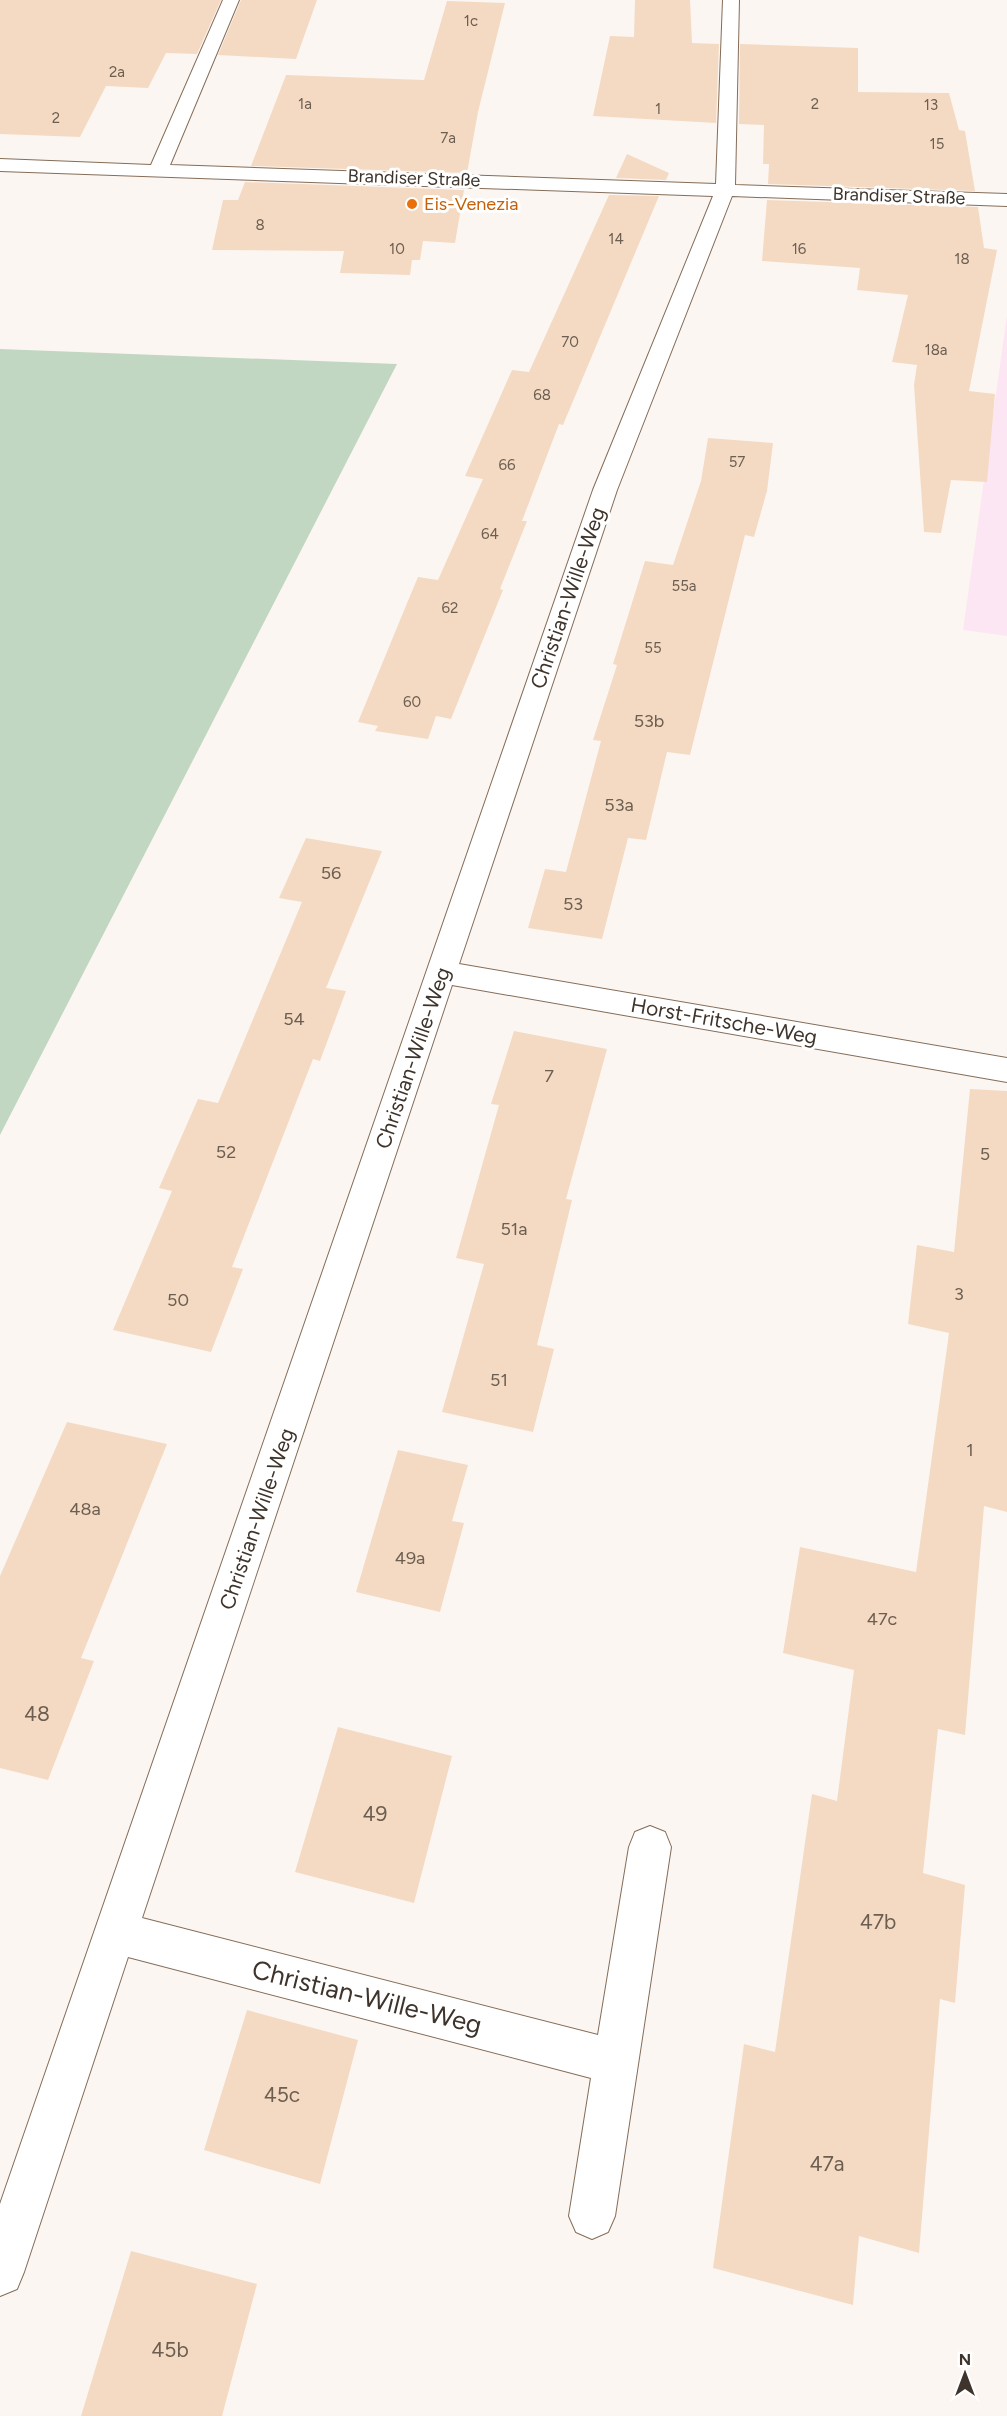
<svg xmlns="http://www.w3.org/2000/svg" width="1007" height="2416" font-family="Figtree,sans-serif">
<rect width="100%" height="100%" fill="#fcf6f2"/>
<path fill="#fde6f3" d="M 1007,315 L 1007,636 L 963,630 Z"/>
<path fill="#c2d7c2" d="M 0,349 L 397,364 L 0,1135 Z"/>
<path fill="#f4dac3" d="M 0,0 L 221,0 L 197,54 L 166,53 L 148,88 L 106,86 L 80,137 L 0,134 Z
M 241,0 L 317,0 L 296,59 L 218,55 Z
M 635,0 L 690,0 L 692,43 L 719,44 L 716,123 L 593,116 L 610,36 L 634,37 Z
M 447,1 L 505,3 L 478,112 L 467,173 L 251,166 L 286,75 L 424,80 Z
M 740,44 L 858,48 L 858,92 L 949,93 L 959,130 L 965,131 L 975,191 L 768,184 L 769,164 L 763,164 L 764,125 L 739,124 Z
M 627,154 L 669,173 L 666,180 L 616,178 Z
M 245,182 L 464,190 L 455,243 L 423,241 L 420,260 L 412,260 L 410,275 L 340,273 L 344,251 L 212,250 L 223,200 L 238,200 Z
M 609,195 L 659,196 L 563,425 L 559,424 L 522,521 L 527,521 L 500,589 L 503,590 L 451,719 L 436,716 L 428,739 L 375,731 L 378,726 L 358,722 L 410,596 L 418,577 L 438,580 L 483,479 L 465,476 L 512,370 L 529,372 Z
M 767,200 L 978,207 L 984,248 L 997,250 L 969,391 L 995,394 L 987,482 L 951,480 L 941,533 L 924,532 L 914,385 L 917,365 L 892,362 L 908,295 L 857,290 L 860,268 L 762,261 Z
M 708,438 L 773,443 L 767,491 L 754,537 L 745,535 L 690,755 L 667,752 L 646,840 L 628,838 L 602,939 L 528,928 L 545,869 L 566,872 L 601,741 L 593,740 L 617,665 L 613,664 L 645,561 L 673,565 L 701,481 Z
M 306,838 L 382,851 L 326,988 L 346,991 L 320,1061 L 313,1059 L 232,1267 L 243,1269 L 211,1352 L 113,1330 L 172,1191 L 159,1188 L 198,1099 L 218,1103 L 302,902 L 279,898 Z
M 514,1031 L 607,1049 L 566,1199 L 572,1200 L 537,1345 L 554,1349 L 533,1432 L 442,1412 L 484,1264 L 456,1258 L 499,1105 L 491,1104 Z
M 970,1089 L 1007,1091 L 1007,1512 L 984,1506 L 965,1735 L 938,1729 L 923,1873 L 965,1885 L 955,2003 L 940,1999 L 919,2253 L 859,2236 L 853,2305 L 713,2268 L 744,2044 L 775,2052 L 812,1794 L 837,1801 L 854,1670 L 783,1653 L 800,1547 L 916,1572 L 949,1333 L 908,1324 L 917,1245 L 954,1252 Z
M 67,1422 L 167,1444 L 81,1658 L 94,1661 L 48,1780 L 0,1768 L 0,1576 Z
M 398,1450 L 468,1465 L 452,1521 L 464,1523 L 440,1612 L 356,1592 Z
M 338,1727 L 452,1756 L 414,1903 L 295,1872 Z
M 247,2010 L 358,2040 L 320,2184 L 204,2150 Z
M 131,2251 L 257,2284 L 222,2416 L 81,2416 Z"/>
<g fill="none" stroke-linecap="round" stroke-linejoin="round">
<defs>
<path id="minor" d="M 223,0 L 239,0 L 170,165 L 716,184 L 723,0 L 739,0 L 735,185 L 1007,194 L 1007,206 L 732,196 L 617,490 L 459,964 L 1007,1058 L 1007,1082 L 452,985 L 142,1918 L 598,2035 L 629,1847 L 635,1832 L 650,1826 L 665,1832 L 671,1847 L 615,2216 L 608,2232 L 592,2239 L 576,2232 L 569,2216 L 591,2078 L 128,1957 L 24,2272 L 17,2289 L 0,2296 L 0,2204 L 593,490 L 713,196 L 0,171 L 0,159 L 151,165 Z"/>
</defs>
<use href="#minor" stroke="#846d59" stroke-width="2"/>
<use href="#minor" fill="#fff" fill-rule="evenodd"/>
</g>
<circle fill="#e8710a" stroke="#fff" stroke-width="2" cx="412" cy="204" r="6"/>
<g text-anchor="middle" stroke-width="6" stroke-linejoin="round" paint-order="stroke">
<g font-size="15" fill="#6c5e51">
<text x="471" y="26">1c</text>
<text x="117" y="77">2a</text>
<text x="305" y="109">1a</text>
<text x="815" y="109">2</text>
<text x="931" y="110">13</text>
<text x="658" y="114">1</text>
<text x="56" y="123">2</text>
<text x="448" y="143">7a</text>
<text x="937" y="149">15</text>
<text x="260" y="230">8</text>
<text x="616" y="244">14</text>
<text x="397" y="254">10</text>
<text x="799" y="254">16</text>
<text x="962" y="264">18</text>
<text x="570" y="347">70</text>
<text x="936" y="355">18a</text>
<text x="542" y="400">68</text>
<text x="737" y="467">57</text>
<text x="507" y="470">66</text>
<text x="490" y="539">64</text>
<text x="684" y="591">55a</text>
<text x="450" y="613">62</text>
<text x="653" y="653">55</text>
<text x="412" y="707">60</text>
</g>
<g font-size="18" fill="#3e342b" stroke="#fff">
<text transform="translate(414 178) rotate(2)" y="6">Brandiser Straße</text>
<text transform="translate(899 196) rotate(2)" y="6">Brandiser Straße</text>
</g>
<g font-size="18" fill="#c56008" stroke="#fff" text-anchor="start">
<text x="424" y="210">Eis-Venezia</text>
</g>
<g font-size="18" fill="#6c5e51">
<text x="649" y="727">53b</text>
<text x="619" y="811">53a</text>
<text x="331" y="879">56</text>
<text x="573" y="910">53</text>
<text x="294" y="1025">54</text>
<text x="549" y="1082">7</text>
<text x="226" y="1158">52</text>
<text x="985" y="1160">5</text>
<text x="514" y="1235">51a</text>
<text x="959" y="1300">3</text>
<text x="178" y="1306">50</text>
<text x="499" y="1386">51</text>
<text x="970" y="1456">1</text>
<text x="85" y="1515">48a</text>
<text x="410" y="1564">49a</text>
<text x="882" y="1625">47c</text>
</g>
<g font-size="21" fill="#3e342b" stroke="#fff">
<text transform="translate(568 598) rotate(-71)" y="7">Christian-Wille-Weg</text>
<text transform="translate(724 1021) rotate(10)" y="7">Horst-Fritsche-Weg</text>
<text transform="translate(413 1058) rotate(-71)" y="7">Christian-Wille-Weg</text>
<text transform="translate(257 1519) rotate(-71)" y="7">Christian-Wille-Weg</text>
</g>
<g font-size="21" fill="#6c5e51">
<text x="37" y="1721">48</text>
<text x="375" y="1821">49</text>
<text x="878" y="1929">47b</text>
<text x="282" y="2102">45c</text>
<text x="827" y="2171">47a</text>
<text x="170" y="2357">45b</text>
</g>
<g font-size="26" fill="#3e342b" stroke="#fff">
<text transform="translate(367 1997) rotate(14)" y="9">Christian-Wille-Weg</text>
</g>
</g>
<g transform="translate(965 2374)" stroke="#ffffff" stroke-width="4.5" paint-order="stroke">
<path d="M0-4.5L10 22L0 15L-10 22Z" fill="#3e342b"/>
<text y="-9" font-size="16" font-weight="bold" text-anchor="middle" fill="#3e342b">N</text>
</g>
</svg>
